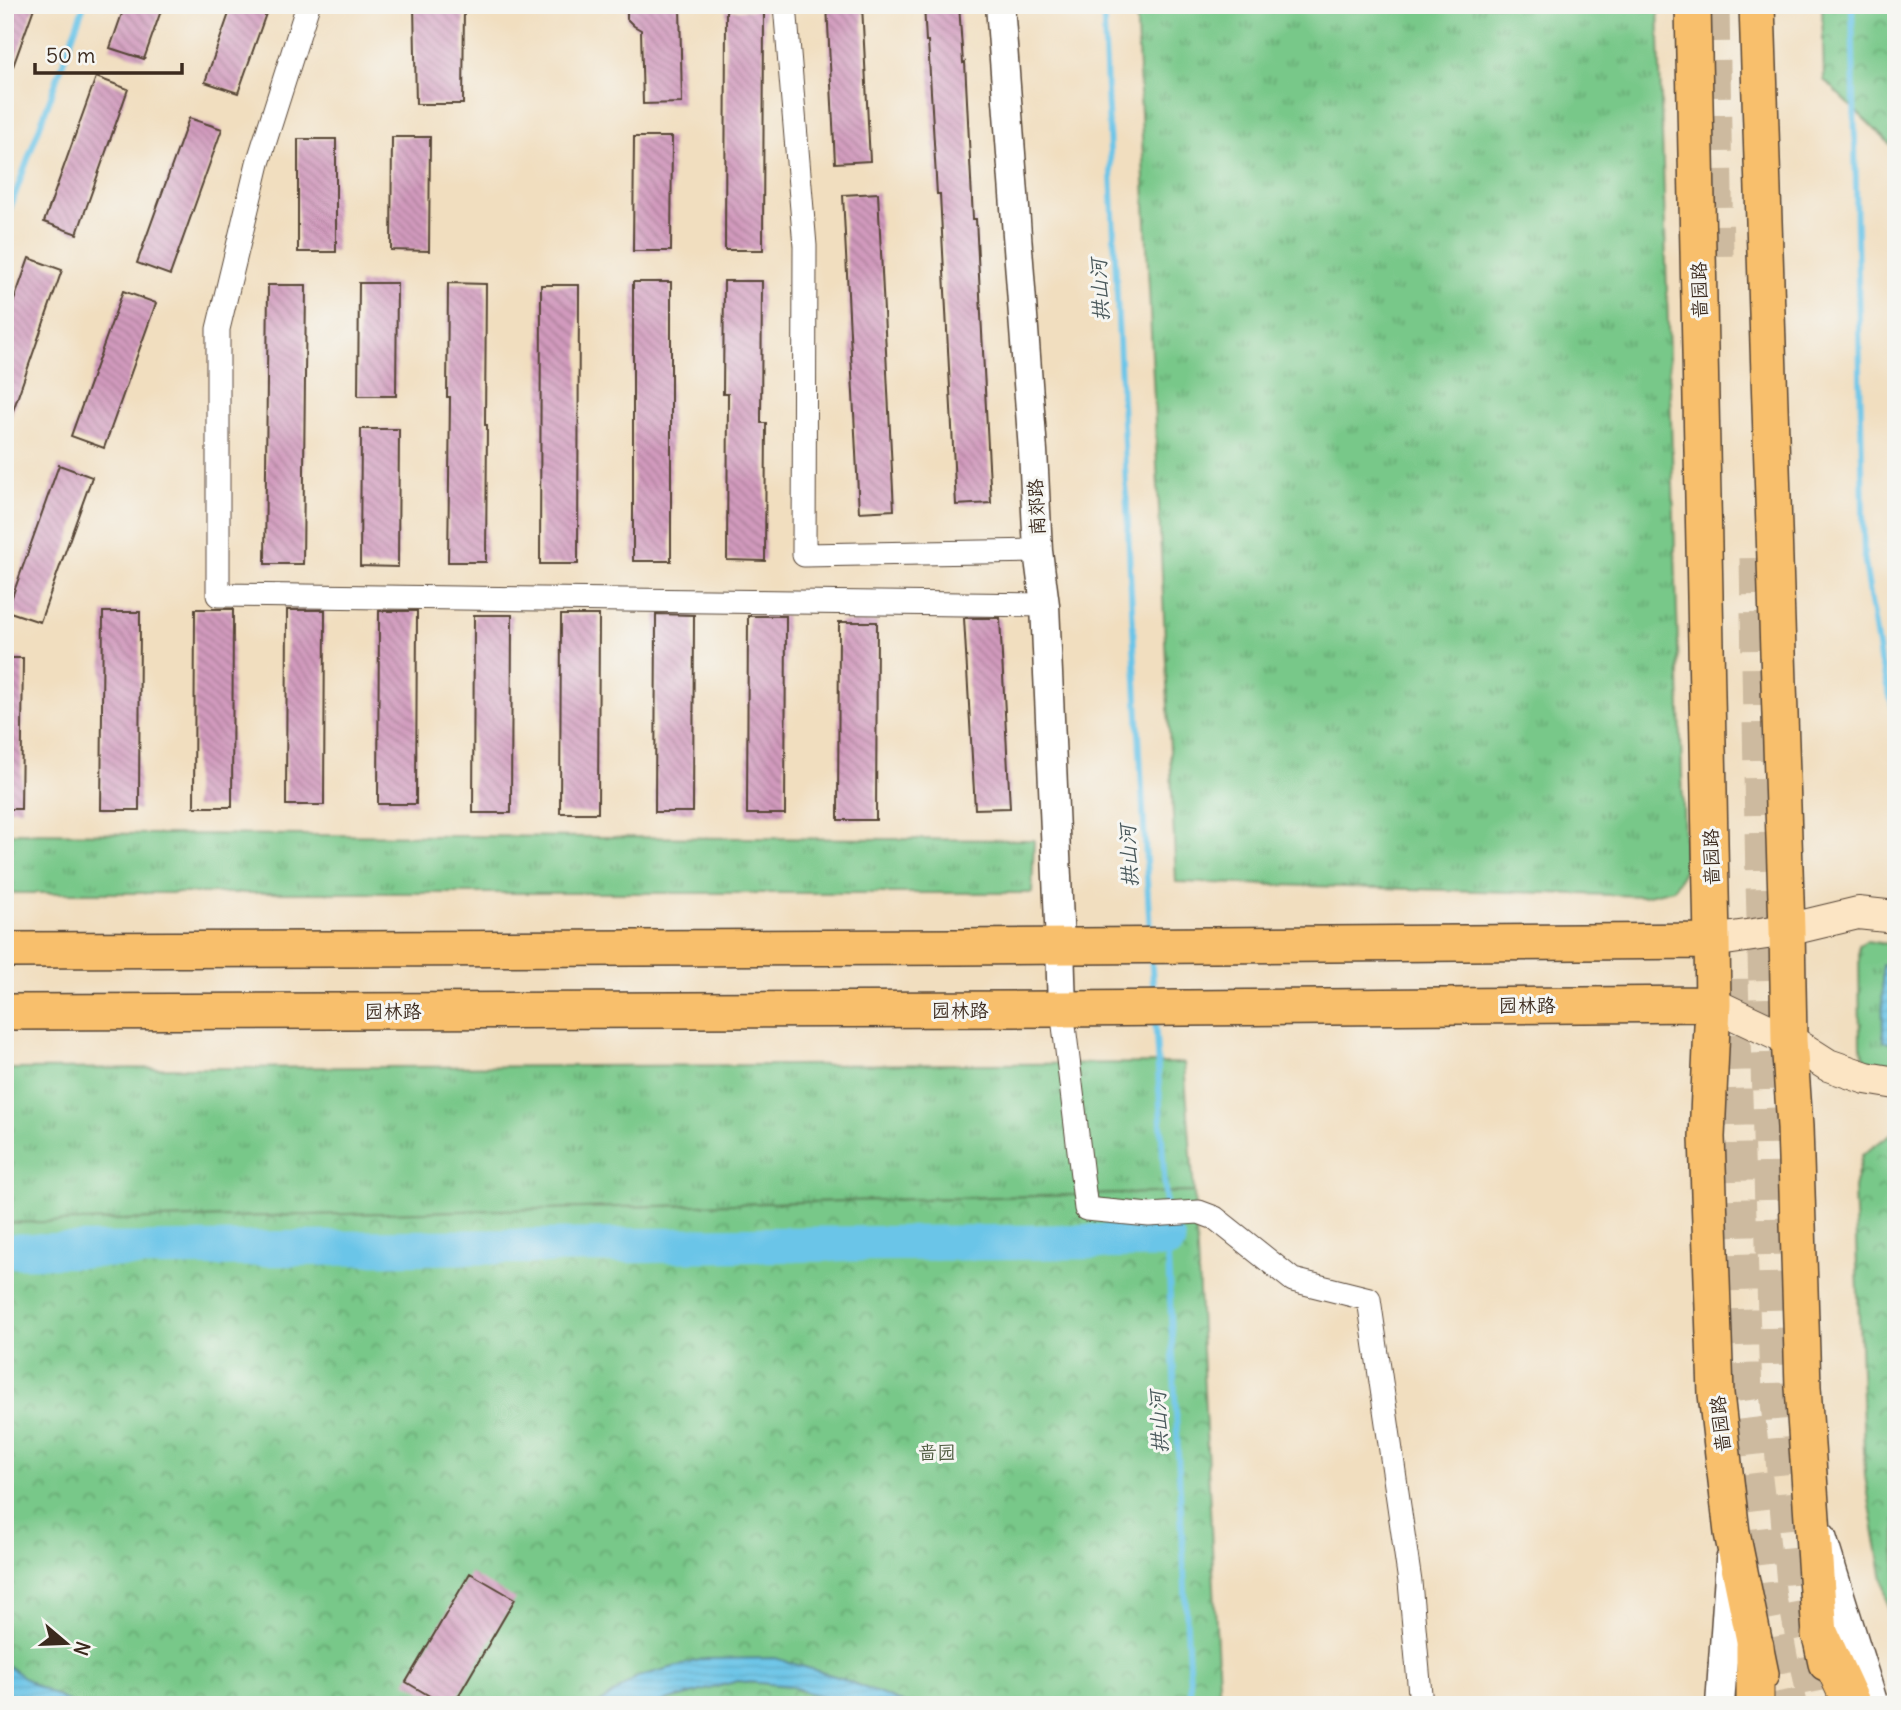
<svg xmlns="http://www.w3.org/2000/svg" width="1901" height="1710" font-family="Delius,'LXGW WenKai TC',sans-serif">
<defs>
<pattern id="grass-tufts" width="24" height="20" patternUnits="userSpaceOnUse" patternTransform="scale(1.75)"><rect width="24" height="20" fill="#78c889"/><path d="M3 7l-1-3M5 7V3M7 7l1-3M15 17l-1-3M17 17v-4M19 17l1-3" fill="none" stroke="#64a36f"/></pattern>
<pattern id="park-crowns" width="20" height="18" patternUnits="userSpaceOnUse" patternTransform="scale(1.75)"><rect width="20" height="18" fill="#78c889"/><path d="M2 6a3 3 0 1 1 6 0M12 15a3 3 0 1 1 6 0" fill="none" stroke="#64a36f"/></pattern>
<pattern id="water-rules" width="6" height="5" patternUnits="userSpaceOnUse" patternTransform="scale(1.75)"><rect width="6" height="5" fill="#6ac5e8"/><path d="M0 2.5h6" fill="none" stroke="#5da9c7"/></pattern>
<pattern id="building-back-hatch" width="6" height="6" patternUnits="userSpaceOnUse" patternTransform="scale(1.75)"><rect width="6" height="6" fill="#d19abd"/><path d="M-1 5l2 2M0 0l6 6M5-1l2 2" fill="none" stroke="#ab7e99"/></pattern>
</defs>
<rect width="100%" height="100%" fill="#f6f6f2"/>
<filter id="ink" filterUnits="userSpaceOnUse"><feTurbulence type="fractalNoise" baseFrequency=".0143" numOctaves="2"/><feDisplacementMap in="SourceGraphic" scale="14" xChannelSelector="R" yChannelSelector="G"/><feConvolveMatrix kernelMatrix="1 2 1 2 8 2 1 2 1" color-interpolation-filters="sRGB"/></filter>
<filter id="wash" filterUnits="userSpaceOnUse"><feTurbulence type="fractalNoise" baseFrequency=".00686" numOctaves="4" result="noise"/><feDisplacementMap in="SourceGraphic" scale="28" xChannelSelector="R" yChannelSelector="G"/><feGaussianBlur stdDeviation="1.57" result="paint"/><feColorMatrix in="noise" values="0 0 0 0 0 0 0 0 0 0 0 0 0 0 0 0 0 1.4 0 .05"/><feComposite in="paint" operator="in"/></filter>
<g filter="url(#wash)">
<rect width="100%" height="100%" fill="#f1debf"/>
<path fill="url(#grass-tufts)" stroke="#5a7954" stroke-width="2" d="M 1136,5 L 1658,5 L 1685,869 L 1674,889 L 1644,896 L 1176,882 Z
M 5,833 L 1034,840 L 1032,893 L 5,893 Z
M 1866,941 L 1896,945 L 1896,1068 C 1875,1065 1867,1068 1860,1046 L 1859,945 Z
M 1184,1063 L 1194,1192 L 5,1223 L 5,1069 Z"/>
<path fill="url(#park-crowns)" stroke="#5a7954" stroke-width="2" d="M 1822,5 L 1896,5 L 1896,150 L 1824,80 Z
M 1892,1133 L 1896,1134 L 1896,1654 L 1865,1476 L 1854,1188 L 1862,1155 Z
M 1194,1192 L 1220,1705 L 5,1705 L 5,1223 Z"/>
<path fill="url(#water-rules)" stroke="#527883" stroke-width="2" d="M 1882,965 L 1896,966 L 1896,1043 L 1883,1041 Z
M 775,1658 L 838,1677 L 908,1705 L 845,1705 L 789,1686 L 738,1681 L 662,1702 L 658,1705 L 597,1705 L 637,1677 L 703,1659 Z
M 5,1664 L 35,1685 L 75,1705 L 5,1705 Z"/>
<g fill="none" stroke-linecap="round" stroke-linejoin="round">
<path stroke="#6ac5e8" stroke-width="6" d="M 1103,5 L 1131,591 L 1150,933
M 1852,5 L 1864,556 L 1880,660 L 1896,718
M 5,222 L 84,5
M 1151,954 L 1154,996
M 1155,1017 L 1166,1209
M 1166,1220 L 1191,1705"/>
<path stroke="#6ac5e8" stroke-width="35" d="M 5,1251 L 1168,1241"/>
</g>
<g id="blocks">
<path fill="url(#building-back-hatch)" d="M 5,5 L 35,5 L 7,83 L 5,82 Z
M 125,5 L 163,5 L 144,59 L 110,48 Z
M 232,5 L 269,5 L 238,93 L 205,82 Z
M 414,5 L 464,5 L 463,104 L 416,104 Z
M 627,5 L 680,5 L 682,103 L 643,104 L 641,30 L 634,26 L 627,19 Z
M 827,5 L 862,5 L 870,161 L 835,163 Z
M 924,5 L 959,5 L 963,63 L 965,62 L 973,219 L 976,219 L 991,503 L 956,505 L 940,194 L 937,194 L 928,41 L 926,41 Z
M 726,10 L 764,10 L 763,250 L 725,250 Z
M 96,77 L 128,89 L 77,234 L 44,222 Z
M 189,118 L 222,129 L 170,275 L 137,263 Z
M 392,137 L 430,137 L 429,251 L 391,250 Z
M 634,137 L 672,137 L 671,251 L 633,251 Z
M 298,139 L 336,139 L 336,252 L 298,252 Z
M 878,193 L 894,510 L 859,512 L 843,195 Z
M 29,258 L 62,270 L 8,425 L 5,424 L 5,326 Z
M 724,281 L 762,281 L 761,423 L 766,423 L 765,561 L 727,560 L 728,394 L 723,394 Z
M 633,282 L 671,282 L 671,561 L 633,561 Z
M 359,283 L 397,283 L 396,396 L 358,396 Z
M 448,283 L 486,284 L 485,425 L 487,425 L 486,562 L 448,562 L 450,397 L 447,397 Z
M 268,285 L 306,285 L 303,564 L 265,564 Z
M 541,285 L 579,285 L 578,564 L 540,564 Z
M 123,291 L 156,303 L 104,448 L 71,436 Z
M 361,429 L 399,429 L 398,567 L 360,566 Z
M 59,465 L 92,477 L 40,622 L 7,611 Z
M 195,609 L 233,609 L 232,807 L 194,807 Z
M 287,610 L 325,610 L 324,805 L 286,805 Z
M 379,611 L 417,611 L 416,804 L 378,804 Z
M 103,612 L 140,612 L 139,810 L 101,810 Z
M 656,614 L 694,615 L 693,812 L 655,812 Z
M 474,615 L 512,615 L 511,813 L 473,813 Z
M 561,615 L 599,615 L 598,813 L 560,813 Z
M 748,616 L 786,616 L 785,814 L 747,814 Z
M 964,618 L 1000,618 L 1010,808 L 975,809 Z
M 839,622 L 877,622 L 876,820 L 838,820 Z
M 5,658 L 23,658 L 21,809 L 5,809 Z
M 470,1573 L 515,1599 L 453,1705 L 445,1705 L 406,1682 Z"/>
</g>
</g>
<g filter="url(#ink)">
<use href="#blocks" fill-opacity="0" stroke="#564536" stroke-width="2"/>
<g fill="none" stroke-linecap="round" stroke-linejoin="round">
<path stroke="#cdba9f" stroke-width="37" stroke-dasharray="37 18" stroke-linecap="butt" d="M 1711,5 L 1715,256
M 1758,558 L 1764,882 L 1778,1390 L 1796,1596 L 1817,1705
M 1730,979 L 1744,1394 L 1768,1598 L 1788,1705"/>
<defs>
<path id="minor" d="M 308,5 L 258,163 L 218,329 L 218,595 L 1045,605
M 785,5 L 805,246 L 804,555 L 1038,551
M 1062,1009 L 1086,1209 L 1149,1215 L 1199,1212 L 1215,1218 L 1293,1280 L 1369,1299 L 1410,1582 L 1421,1705"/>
<path id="tertiary" d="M 1000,5 L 1033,451 L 1038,551 L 1045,605 L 1060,945 L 1062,1009
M 1822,1537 L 1874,1705
M 1720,1705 L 1730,1560"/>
<path id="secondary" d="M 1712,941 L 1787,930 L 1858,913 L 1896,917
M 1713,1004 L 1789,1040 L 1828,1065 L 1866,1078 L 1896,1083"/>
<path id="primary" d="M 1693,5 L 1712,941 L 1713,1004 L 1707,1137 L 1716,1394 L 1732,1533 L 1761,1674
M 1757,5 L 1787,930 L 1789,1040 L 1795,1127 L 1803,1387 L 1820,1635 L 1826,1663
M 5,950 L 958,947 L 1712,941
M 5,1012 L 1062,1009 L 1713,1004"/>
<path id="trunk" d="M 1820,1635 L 1852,1705
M 1755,1705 L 1755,1646"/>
</defs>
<use href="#minor" stroke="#564536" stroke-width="25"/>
<use href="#tertiary" stroke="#564536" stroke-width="31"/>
<use href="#secondary" stroke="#564536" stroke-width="34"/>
<use href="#primary" stroke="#564536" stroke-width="38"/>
<use href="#trunk" stroke="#564536" stroke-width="39"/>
<use href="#minor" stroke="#fff" stroke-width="23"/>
<use href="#tertiary" stroke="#fff" stroke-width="28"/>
<use href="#secondary" stroke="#fce5c4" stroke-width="32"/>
<use href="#primary" stroke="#f8bf6c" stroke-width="35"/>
<use href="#trunk" stroke="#f8bf6c" stroke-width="37"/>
</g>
</g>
<g text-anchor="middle" stroke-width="6" stroke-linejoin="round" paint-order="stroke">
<g font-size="19" fill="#3b2a1e" stroke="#f6f6f2">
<text transform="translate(1699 290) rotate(-91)" y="7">啬园路</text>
<text transform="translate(1036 507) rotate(-93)" y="7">南郊路</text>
<text transform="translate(1711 857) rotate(-91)" y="7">啬园路</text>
<text x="1527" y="1012">园林路</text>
<text x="960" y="1017">园林路</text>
<text x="393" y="1018">园林路</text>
<text transform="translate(1720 1424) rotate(-96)" y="7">啬园路</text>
</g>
<g font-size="19" fill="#4d593e" stroke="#f6f6f2">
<text x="937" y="1459">啬园</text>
</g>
<g font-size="21" font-style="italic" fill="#49585b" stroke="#f6f6f2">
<text transform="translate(1100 290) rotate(-93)" y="7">拱山河</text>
<text transform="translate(1129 856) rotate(-93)" y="7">拱山河</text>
<text transform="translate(1159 1422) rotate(-93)" y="7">拱山河</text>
</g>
</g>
<rect width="1901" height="1710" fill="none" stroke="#f6f6f2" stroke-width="28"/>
<g transform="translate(66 1643) rotate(109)" stroke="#f6f6f2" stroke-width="5" paint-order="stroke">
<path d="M0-5L12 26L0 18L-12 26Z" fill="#3b2a1e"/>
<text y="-10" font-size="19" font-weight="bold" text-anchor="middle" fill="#3b2a1e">N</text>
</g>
<path d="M35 63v10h147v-10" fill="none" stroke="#3b2a1e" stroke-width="3.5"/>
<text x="46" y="63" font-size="21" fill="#3b2a1e" stroke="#f6f6f2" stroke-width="5" paint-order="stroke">50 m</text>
</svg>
